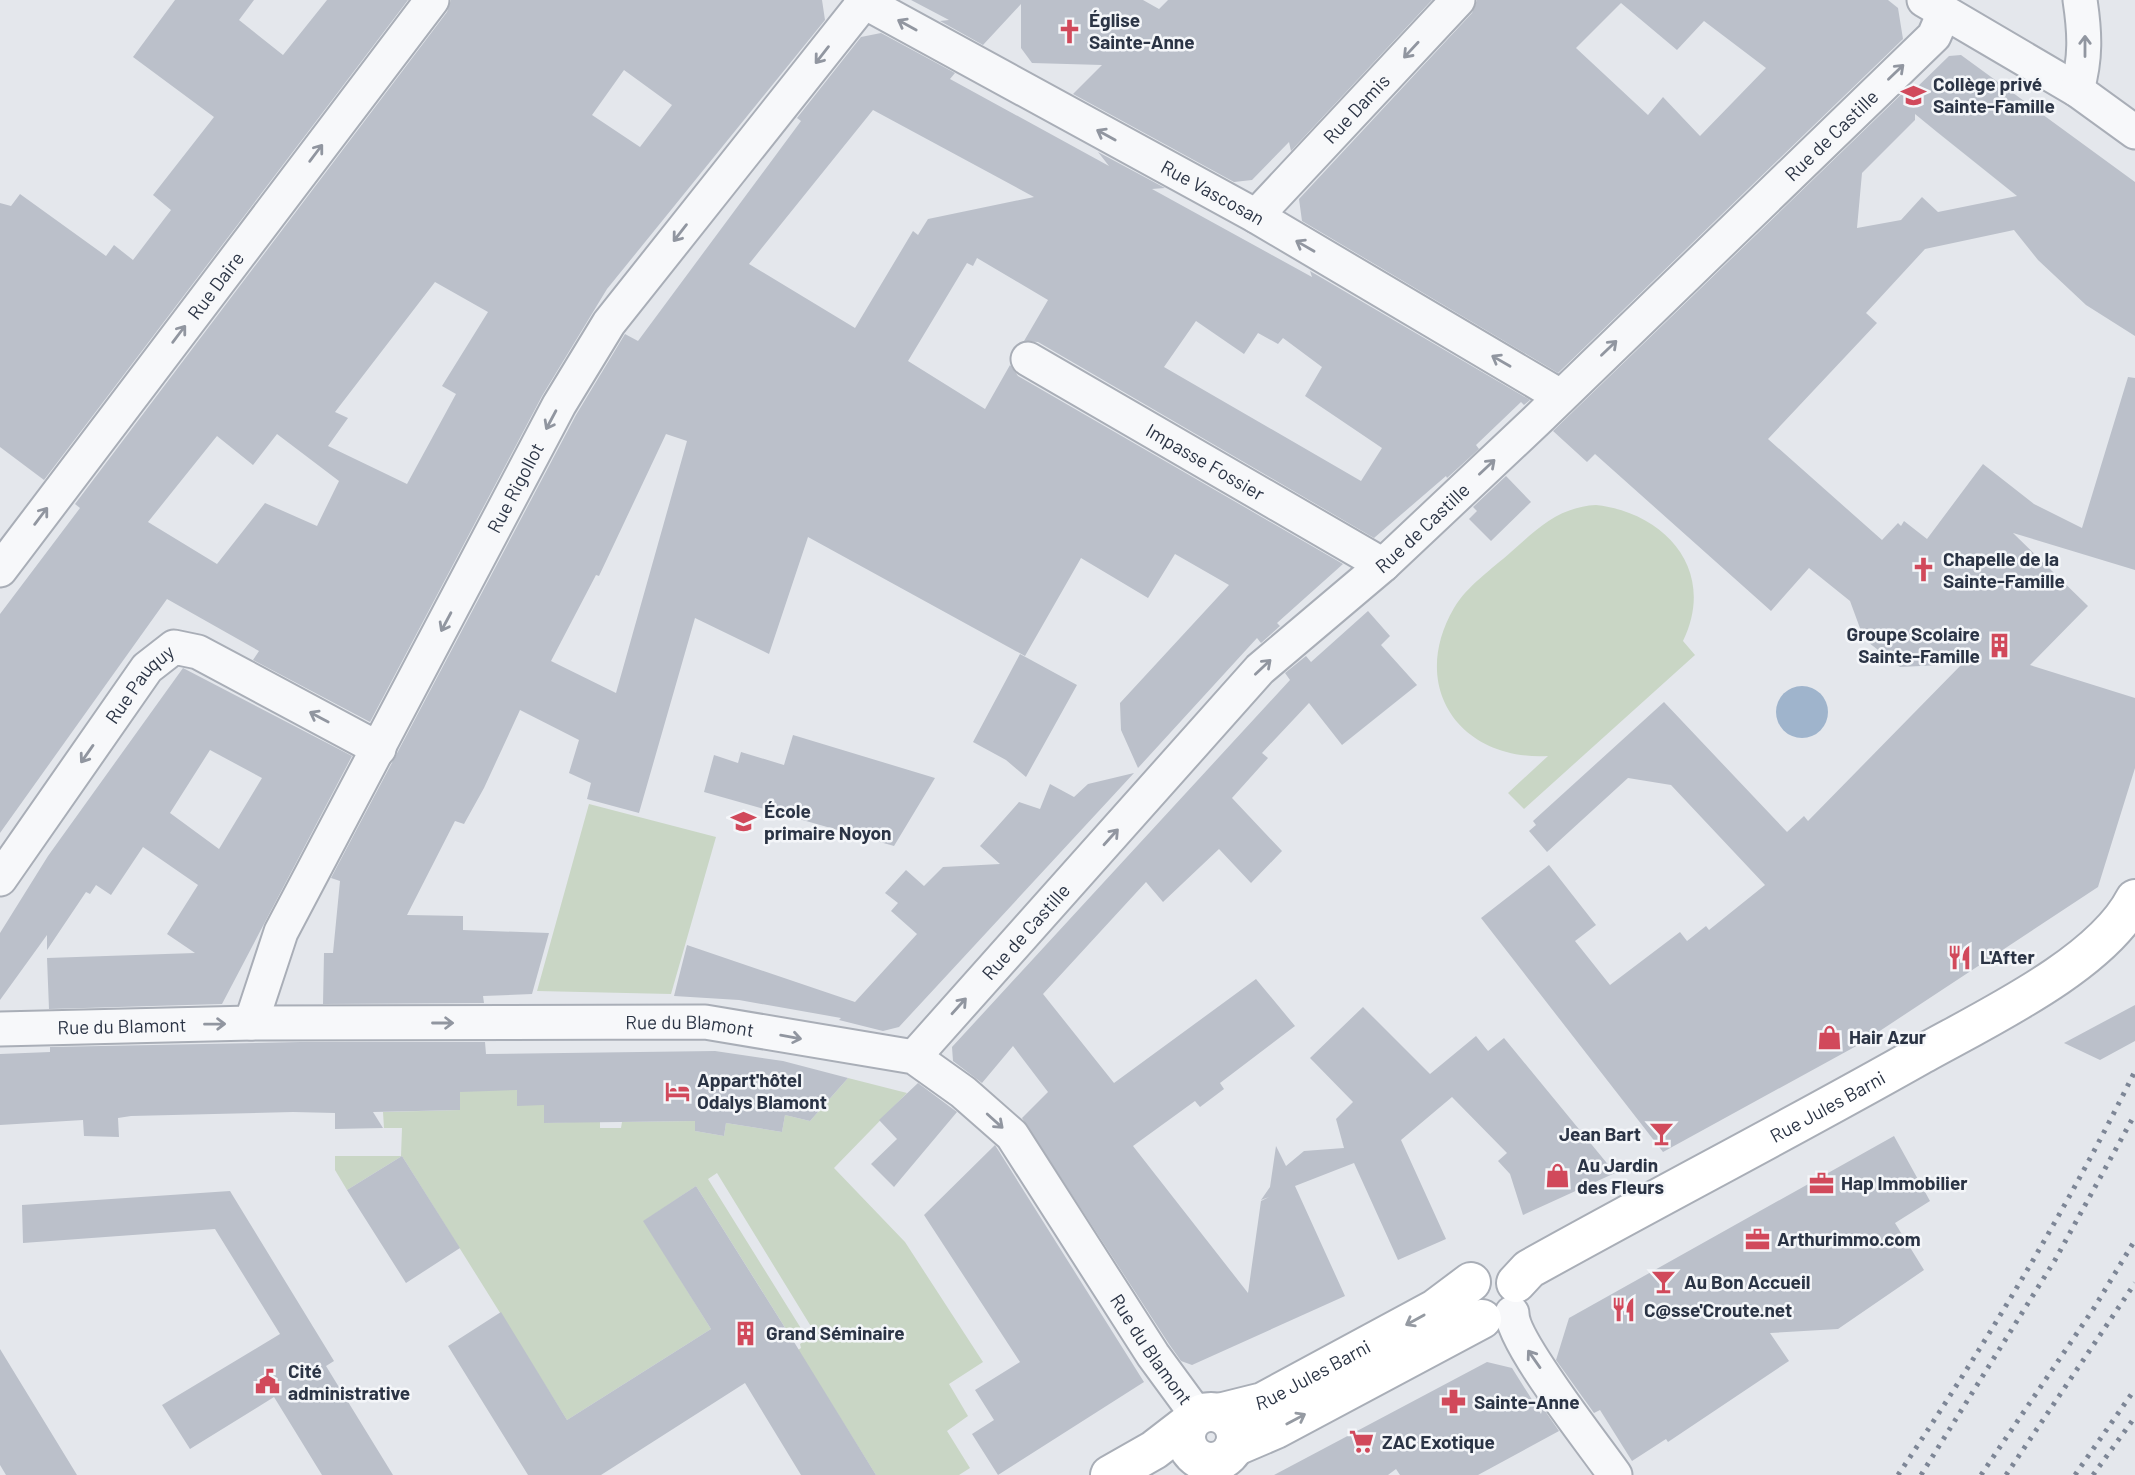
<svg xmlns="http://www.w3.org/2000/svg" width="2135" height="1475" font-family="Barlow,sans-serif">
<rect width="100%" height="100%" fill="#e4e7ec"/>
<path fill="#c9d6c5" d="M 1596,505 C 1666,513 1717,571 1683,641 L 1695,655 L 1524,809 L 1508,793 L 1548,756 C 1460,761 1408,687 1454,608 C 1467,586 1492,569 1511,552 C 1538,528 1559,507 1596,505 Z
M 589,804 L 716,837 L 671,994 L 537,991 Z
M 516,1054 L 518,1105 L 544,1105 L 545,1123 L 600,1121 L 600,1128 L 621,1128 L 622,1122 L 695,1121 L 695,1131 L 724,1136 L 726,1123 L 782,1132 L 785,1115 L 810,1121 L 848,1078 L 907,1093 L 834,1168 L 905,1242 L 983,1362 L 949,1384 L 968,1416 L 947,1431 L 970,1468 L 959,1475 L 876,1475 L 798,1350 L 801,1348 L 800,1344 L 815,1333 L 717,1173 L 708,1179 L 802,1330 L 791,1337 L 696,1186 L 644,1221 L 711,1329 L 567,1420 L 402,1156 L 347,1190 L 335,1170 L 335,1156 L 401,1156 L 402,1128 L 384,1128 L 383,1112 L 460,1110 L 460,1092 Z"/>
<path fill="#9fb4cc" d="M1776 712a26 26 0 1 1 52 0a26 26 0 1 1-52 0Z"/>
<path fill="#bbc0ca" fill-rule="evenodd" d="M 175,0 L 254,0 L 239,20 L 283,55 L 327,0 L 408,0 L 44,480 L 0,447 L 0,203 L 11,206 L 20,194 L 106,256 L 114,245 L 133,260 L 171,210 L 153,195 L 214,117 L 133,57 Z
M 451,0 L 822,0 L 825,20 L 607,289 L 542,396 L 370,722 L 253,660 L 259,651 L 167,599 L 0,833 L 0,614 L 80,508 L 75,504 L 447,12 ZM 624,70 L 672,105 L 640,147 L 592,115 ZM 435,282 L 488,312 L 442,386 L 456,394 L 407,484 L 328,446 L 348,418 L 335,412 ZM 277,434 L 339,481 L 317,526 L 265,503 L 217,564 L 148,522 L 217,436 L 253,465 Z
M 911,0 L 1143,0 L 1159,9 L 1168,0 L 1432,0 L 1291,151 L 1289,142 L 1252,180 L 1234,182 L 1073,94 L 1102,65 L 1032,63 L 1021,48 L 1021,4 L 983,45 L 940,21 L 949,20 Z
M 1477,0 L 1888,0 L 1898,8 L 1903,39 L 1558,373 L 1302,221 L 1299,199 L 1472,13 ZM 1621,3 L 1677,50 L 1704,21 L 1766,68 L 1700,136 L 1663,97 L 1648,115 L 1576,48 Z
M 881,33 L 955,73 L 950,79 L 1109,166 L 1098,152 L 1165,188 L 1152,189 L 1312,277 L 1310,271 L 1530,400 L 1524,405 L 1521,402 L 1476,445 L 1479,449 L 1447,478 L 1446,476 L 1374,538 L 1038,342 L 1024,341 L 1048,300 L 977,258 L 973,266 L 967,263 L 908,361 L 985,409 L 1010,365 L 1018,376 L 1343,564 L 1277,623 L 1280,626 L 1261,643 L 1257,638 L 1138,768 L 1121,730 L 1120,703 L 1229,585 L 1175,554 L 1148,598 L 1081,558 L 1025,656 L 808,537 L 769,654 L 695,618 L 639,813 L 587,799 L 591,783 L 569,773 L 579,740 L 520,710 L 484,788 L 464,824 L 455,821 L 407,915 L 463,916 L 463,930 L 549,933 L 532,994 L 483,996 L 484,1003 L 323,1004 L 324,953 L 333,953 L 340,881 L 331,878 L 576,415 L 625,334 L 638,341 L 801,121 L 797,118 L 861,37 ZM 873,110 L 1034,197 L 928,219 L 918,235 L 913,231 L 855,328 L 749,264 ZM 1196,321 L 1244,354 L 1258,333 L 1278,344 L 1283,338 L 1322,367 L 1305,396 L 1382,448 L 1361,481 L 1164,367 ZM 666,434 L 687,441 L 616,693 L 551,661 L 596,575 L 599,576 Z
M 1961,55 L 2135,182 L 2135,336 L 2086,305 L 2038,260 L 2014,230 L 1925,249 L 1866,313 L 1877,323 L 1768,439 L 1882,540 L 1898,523 L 1901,526 L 1904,521 L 1927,539 L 1983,464 L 2034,504 L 2082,528 L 2128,377 L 2135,378 L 2135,570 L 2013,533 L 2088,606 L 2030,665 L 2135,698 L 2135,768 L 2098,887 L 1860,1044 L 1663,1152 L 1481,918 L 1549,865 L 1596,925 L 1575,941 L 1610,985 L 1680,932 L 1687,941 L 1706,926 L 1709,930 L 1765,885 L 1671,785 L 1628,778 L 1547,852 L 1529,831 L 1536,825 L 1533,821 L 1664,702 L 1787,832 L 1804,816 L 1808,821 L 1962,664 L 1900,667 L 1864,639 L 1850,601 L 1809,568 L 1771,611 L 1595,454 L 1587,462 L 1553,431 L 1910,86 L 1911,93 L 1949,56 ZM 1915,114 L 1937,132 L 2017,196 L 1938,212 L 1922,197 L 1901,220 L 1857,228 L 1862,173 L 1915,120 Z
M 1506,476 L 1531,502 L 1491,541 L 1469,519 L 1477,511 L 1473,507 Z
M 1368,611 L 1390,636 L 1381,645 L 1417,685 L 1342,745 L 1309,703 L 1262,753 L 1268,758 L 1232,798 L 1282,851 L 1251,883 L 1219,849 L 1163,902 L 1146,882 L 1043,994 L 1114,1083 L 1256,979 L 1295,1026 L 1220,1083 L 1224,1089 L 1200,1107 L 1195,1101 L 1133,1146 L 1248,1293 L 1261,1201 L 1269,1197 L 1261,1200 L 1270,1187 L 1276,1146 L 1286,1166 L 1304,1151 L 1344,1148 L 1336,1119 L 1353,1102 L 1310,1058 L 1363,1007 L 1430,1074 L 1476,1036 L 1488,1051 L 1504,1038 L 1615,1173 L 1523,1215 L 1510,1174 L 1498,1161 L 1507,1153 L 1452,1097 L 1401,1140 L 1446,1239 L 1398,1260 L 1354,1163 L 1295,1186 L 1345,1296 L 1192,1365 L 1181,1361 L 1169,1344 L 1022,1118 L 1048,1092 L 1013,1046 L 982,1083 L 953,1061 L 952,1047 L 1290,680 L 1285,673 L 1306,656 L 1311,662 Z
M 1020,654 L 1077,685 L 1026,777 L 1006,760 L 973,742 Z
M 183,668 L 352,756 L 222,1004 L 49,1009 L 47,958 L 195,953 L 167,934 L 198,885 L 143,847 L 111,895 L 96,885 L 90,894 L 86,892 L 47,950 L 47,935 L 0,1000 L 0,933 L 48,856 ZM 210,750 L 262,778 L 219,849 L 170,813 Z
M 793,735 L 935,778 L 894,846 L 704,792 L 714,755 L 738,763 L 741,752 L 784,765 Z
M 1134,773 L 899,1027 L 883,1031 L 839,1020 L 841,1018 L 739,1000 L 674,996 L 687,945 L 855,1002 L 917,934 L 891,911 L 898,903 L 885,893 L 906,870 L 924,886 L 943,867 L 1000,864 L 980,846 L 1019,802 L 1040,809 L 1050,784 L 1074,797 L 1088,784 Z
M 2135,1005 L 2135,1041 L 2100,1060 L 2064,1043 Z
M 300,1042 L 485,1042 L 486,1054 L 715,1051 L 783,1061 L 848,1078 L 810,1121 L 785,1115 L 782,1132 L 726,1123 L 724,1136 L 695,1131 L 695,1121 L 544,1123 L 544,1105 L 517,1106 L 517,1090 L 460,1092 L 460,1110 L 373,1112 L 383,1128 L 335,1129 L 335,1113 L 293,1112 L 131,1116 L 118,1118 L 119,1137 L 84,1136 L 83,1120 L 0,1125 L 0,1054 L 50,1052 L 50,1047 Z
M 918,1083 L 957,1112 L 894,1187 L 871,1164 L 897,1139 L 879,1120 Z
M 1894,1136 L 1930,1201 L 1895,1223 L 1924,1270 L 1838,1329 L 1770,1333 L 1789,1361 L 1668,1442 L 1666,1439 L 1632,1461 L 1600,1410 L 1594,1413 L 1556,1360 L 1569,1318 Z
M 995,1145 L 1144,1382 L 998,1475 L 972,1434 L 994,1420 L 975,1390 L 1020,1362 L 924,1215 Z
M 402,1156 L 460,1248 L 406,1283 L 347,1190 Z
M 696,1186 L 799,1350 L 876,1475 L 801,1475 L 745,1383 L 601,1475 L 528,1475 L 448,1346 L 501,1312 L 567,1420 L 711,1329 L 643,1221 Z
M 230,1191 L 334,1361 L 326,1366 L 393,1475 L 322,1475 L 274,1397 L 190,1449 L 162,1405 L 280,1334 L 215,1229 L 23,1243 L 22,1205 Z
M 0,1349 L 77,1475 L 6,1475 L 0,1465 Z
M 1487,1362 L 1512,1368 L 1541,1414 L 1543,1408 L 1559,1431 L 1478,1475 L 1400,1475 L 1396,1469 L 1388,1475 L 1274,1475 Z"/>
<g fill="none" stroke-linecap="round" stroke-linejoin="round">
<defs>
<g id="street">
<path id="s1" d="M 861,0 L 1256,216 L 1560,396"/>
<path d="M 1924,0 L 2077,90 L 2135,132"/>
<path d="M 2077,90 C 2086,58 2085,33 2080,0"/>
<path id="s2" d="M 1256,216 L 1458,0"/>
<path id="s3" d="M 1028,359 L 1383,565"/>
<path id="s4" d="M 0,570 L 432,0"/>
<path id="s5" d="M 0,879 L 147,668 L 174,647 L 198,652 L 379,749"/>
<path id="s6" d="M 251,1023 L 281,932 L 559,405 L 609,323 L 864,2"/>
<path id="s7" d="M 0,1029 L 251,1023 L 705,1022 L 914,1057 L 963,1092 L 1012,1135 L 1153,1355 L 1197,1415"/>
<path id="s8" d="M 914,1057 L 1260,669 L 1383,565 L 1537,420 L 1934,36 L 1944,13"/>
<path d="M 1512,1313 C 1512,1342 1595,1446 1615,1475"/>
</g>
<g id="secondary">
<path id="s9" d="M 1516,1283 L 1529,1269 C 1658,1197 1790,1129 1919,1056 C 1983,1020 2101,965 2135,899"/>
<circle cx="1211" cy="1437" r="25"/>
<path id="s10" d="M 1219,1413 L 1263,1402 L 1435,1309 L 1471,1282"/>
<path d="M 1234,1447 L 1276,1429 L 1482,1319"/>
<path d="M 1110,1475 L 1154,1450 L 1189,1423"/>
</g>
</defs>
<use href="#street" stroke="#a9aeb7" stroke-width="37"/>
<use href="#secondary" stroke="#a9aeb7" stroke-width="42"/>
<use href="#street" stroke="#f7f8fa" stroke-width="33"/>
<use href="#secondary" stroke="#fff" stroke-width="38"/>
<path stroke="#7d8696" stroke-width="5" stroke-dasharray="3.5 7" stroke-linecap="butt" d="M 1898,1475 C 1985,1345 2066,1211 2135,1071
M 1921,1475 L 2055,1260 L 2135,1114
M 1981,1475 L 2094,1308 L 2135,1240
M 2006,1475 L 2135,1283
M 2075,1475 L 2135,1389
M 2093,1475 L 2135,1417"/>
</g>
<defs><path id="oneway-shaft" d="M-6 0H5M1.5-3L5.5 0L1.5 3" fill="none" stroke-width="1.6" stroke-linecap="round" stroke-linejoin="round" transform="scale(1.75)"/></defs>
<g stroke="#9196a0">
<use href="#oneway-shaft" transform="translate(907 25) rotate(-151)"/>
<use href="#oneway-shaft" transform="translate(2085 46) rotate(-90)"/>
<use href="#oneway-shaft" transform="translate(1411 50) rotate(133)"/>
<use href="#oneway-shaft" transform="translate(822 55) rotate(128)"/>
<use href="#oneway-shaft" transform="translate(1896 72) rotate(-44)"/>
<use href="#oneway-shaft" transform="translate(1106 135) rotate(-151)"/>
<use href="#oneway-shaft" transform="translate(316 153) rotate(-53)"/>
<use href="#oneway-shaft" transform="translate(680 233) rotate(128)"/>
<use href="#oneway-shaft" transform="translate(1305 246) rotate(-150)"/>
<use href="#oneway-shaft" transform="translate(179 334) rotate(-53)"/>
<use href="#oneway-shaft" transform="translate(1609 348) rotate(-44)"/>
<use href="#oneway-shaft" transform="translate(1501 361) rotate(-150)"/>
<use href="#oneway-shaft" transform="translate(551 420) rotate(118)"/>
<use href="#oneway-shaft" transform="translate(1487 467) rotate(-43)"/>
<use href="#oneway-shaft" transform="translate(41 516) rotate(-53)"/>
<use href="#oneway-shaft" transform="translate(446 622) rotate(118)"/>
<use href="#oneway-shaft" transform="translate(1263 667) rotate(-43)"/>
<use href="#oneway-shaft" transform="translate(319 717) rotate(-152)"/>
<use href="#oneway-shaft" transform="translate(87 754) rotate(125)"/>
<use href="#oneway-shaft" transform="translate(1111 837) rotate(-48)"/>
<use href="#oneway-shaft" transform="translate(959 1006) rotate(-48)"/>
<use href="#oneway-shaft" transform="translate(443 1023)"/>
<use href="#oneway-shaft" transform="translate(215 1024) rotate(-1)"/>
<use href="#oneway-shaft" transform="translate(791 1037) rotate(10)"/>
<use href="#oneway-shaft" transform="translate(995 1121) rotate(42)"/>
<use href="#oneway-shaft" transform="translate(1534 1359) rotate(-125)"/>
</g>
<g stroke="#959aa2">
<use href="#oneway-shaft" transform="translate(1415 1320) rotate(151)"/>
<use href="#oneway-shaft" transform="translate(1296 1419) rotate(-28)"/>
</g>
<defs>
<symbol id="church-bare" viewBox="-9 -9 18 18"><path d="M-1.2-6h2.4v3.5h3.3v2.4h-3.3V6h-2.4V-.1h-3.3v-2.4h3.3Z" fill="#d1495b" stroke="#f4f6f9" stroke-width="2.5" paint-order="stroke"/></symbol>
<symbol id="school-bare" viewBox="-9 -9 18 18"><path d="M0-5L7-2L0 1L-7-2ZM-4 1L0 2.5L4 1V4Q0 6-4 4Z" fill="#d1495b" stroke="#f4f6f9" stroke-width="2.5" paint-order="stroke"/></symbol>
<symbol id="building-bare" viewBox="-9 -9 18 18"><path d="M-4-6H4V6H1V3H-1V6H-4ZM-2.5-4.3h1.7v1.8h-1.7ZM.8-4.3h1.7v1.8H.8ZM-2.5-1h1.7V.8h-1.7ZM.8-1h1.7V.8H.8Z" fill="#d1495b" stroke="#f4f6f9" stroke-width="2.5" paint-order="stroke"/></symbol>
<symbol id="restaurant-bare" viewBox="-9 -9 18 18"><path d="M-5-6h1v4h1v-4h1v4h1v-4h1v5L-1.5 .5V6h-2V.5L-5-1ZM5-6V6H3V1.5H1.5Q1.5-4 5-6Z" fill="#d1495b" stroke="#f4f6f9" stroke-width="2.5" paint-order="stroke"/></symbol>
<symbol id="shop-bare" viewBox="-9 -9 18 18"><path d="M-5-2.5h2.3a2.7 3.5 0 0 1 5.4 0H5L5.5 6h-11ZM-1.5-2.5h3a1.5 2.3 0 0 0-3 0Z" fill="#d1495b" stroke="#f4f6f9" stroke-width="2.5" paint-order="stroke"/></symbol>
<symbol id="hotel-bare" viewBox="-9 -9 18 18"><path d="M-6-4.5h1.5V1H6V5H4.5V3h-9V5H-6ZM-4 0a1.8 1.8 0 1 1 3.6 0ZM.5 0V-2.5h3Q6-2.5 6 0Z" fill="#d1495b" stroke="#f4f6f9" stroke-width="2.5" paint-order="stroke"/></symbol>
<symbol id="bar-bare" viewBox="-9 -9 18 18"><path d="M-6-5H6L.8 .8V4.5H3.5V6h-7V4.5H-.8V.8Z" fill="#d1495b" stroke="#f4f6f9" stroke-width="2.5" paint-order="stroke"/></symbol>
<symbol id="office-bare" viewBox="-9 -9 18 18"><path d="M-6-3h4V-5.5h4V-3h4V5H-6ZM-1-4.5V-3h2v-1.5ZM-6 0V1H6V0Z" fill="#d1495b" stroke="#f4f6f9" stroke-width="2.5" paint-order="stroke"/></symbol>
<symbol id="civic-bare" viewBox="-9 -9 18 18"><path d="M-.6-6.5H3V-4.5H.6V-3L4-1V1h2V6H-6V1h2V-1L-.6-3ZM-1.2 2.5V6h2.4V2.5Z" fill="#d1495b" stroke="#f4f6f9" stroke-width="2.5" paint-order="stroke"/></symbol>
<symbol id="pharmacy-bare" viewBox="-9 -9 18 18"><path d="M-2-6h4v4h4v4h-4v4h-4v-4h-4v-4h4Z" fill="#d1495b" stroke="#f4f6f9" stroke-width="2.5" paint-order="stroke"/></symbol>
<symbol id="supermarket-bare" viewBox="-9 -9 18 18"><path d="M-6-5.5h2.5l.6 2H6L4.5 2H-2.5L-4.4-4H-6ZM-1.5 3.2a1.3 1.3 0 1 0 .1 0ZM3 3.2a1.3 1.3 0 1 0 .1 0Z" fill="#d1495b" stroke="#f4f6f9" stroke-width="2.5" paint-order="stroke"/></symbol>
</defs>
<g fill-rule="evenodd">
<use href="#church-bare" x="1052" y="14" width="35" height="35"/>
<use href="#school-bare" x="1896" y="78" width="35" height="35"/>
<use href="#church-bare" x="1906" y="552" width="35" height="35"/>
<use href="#building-bare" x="1982" y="628" width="35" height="35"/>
<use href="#school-bare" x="726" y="804" width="35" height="35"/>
<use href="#restaurant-bare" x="1942" y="940" width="35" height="35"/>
<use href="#shop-bare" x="1812" y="1020" width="35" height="35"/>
<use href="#hotel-bare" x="660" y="1074" width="35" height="35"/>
<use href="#bar-bare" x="1644" y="1116" width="35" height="35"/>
<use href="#shop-bare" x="1540" y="1158" width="35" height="35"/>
<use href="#office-bare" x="1804" y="1166" width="35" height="35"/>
<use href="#office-bare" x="1740" y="1222" width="35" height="35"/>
<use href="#bar-bare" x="1646" y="1264" width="35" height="35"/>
<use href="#restaurant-bare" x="1606" y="1292" width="35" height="35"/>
<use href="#building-bare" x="728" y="1316" width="35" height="35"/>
<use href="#civic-bare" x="250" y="1364" width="35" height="35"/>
<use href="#pharmacy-bare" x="1436" y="1384" width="35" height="35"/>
<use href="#supermarket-bare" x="1344" y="1424" width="35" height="35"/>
</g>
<g text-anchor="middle" stroke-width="5" stroke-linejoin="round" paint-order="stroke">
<g font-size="19" font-weight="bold" fill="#2b3445" stroke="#f4f6f9" text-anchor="start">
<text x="1089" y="27">Église<tspan x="1089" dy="22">Sainte-Anne</tspan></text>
<text x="1933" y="91">Collège privé<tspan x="1933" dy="22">Sainte-Famille</tspan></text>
<text x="1943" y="566">Chapelle de la<tspan x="1943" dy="22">Sainte-Famille</tspan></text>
<text x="1980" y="641" text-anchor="end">Groupe Scolaire<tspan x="1980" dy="22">Sainte-Famille</tspan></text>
<text x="764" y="818">École<tspan x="764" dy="22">primaire Noyon</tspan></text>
<text x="1980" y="964">L'After</text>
<text x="1849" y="1044">Hair Azur</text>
<text x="697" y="1087">Appart'hôtel<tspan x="697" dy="22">Odalys Blamont</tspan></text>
<text x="1641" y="1141" text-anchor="end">Jean Bart</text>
<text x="1577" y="1172">Au Jardin<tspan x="1577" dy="22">des Fleurs</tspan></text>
<text x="1841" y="1190">Hap Immobilier</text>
<text x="1777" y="1246">Arthurimmo.com</text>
<text x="1684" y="1289">Au Bon Accueil</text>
<text x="1644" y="1317">C@sse'Croute.net</text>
<text x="766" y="1340">Grand Séminaire</text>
<text x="288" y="1378">Cité<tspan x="288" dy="22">administrative</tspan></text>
<text x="1474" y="1409">Sainte-Anne</text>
<text x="1382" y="1449">ZAC Exotique</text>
</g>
<g font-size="19" fill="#2b3445" stroke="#f4f6f9">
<text dy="7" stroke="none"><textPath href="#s2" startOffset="147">Rue Damis</textPath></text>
<text dy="7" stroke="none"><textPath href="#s8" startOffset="1302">Rue de Castille</textPath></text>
<text dy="7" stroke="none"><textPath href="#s1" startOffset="401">Rue Vascosan</textPath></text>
<text dy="7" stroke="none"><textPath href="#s4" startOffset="357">Rue Daire</textPath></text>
<text dy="7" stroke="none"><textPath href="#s3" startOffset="205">Impasse Fossier</textPath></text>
<text dy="7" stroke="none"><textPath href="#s6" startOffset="598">Rue Rigollot</textPath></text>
<text dy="7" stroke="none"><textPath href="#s8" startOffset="735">Rue de Castille</textPath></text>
<text dy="7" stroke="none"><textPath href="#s5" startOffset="240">Rue Pauquy</textPath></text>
<text dy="7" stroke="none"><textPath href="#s8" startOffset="168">Rue de Castille</textPath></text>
<text dy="7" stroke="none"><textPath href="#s7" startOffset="122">Rue du Blamont</textPath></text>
<text dy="7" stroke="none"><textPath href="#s7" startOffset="690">Rue du Blamont</textPath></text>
<text dy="7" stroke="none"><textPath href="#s9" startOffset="359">Rue Jules Barni</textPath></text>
<text dy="7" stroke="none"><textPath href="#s7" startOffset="1298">Rue du Blamont</textPath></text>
<text dy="7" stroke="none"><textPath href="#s10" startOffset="102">Rue Jules Barni</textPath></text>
</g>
</g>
</svg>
